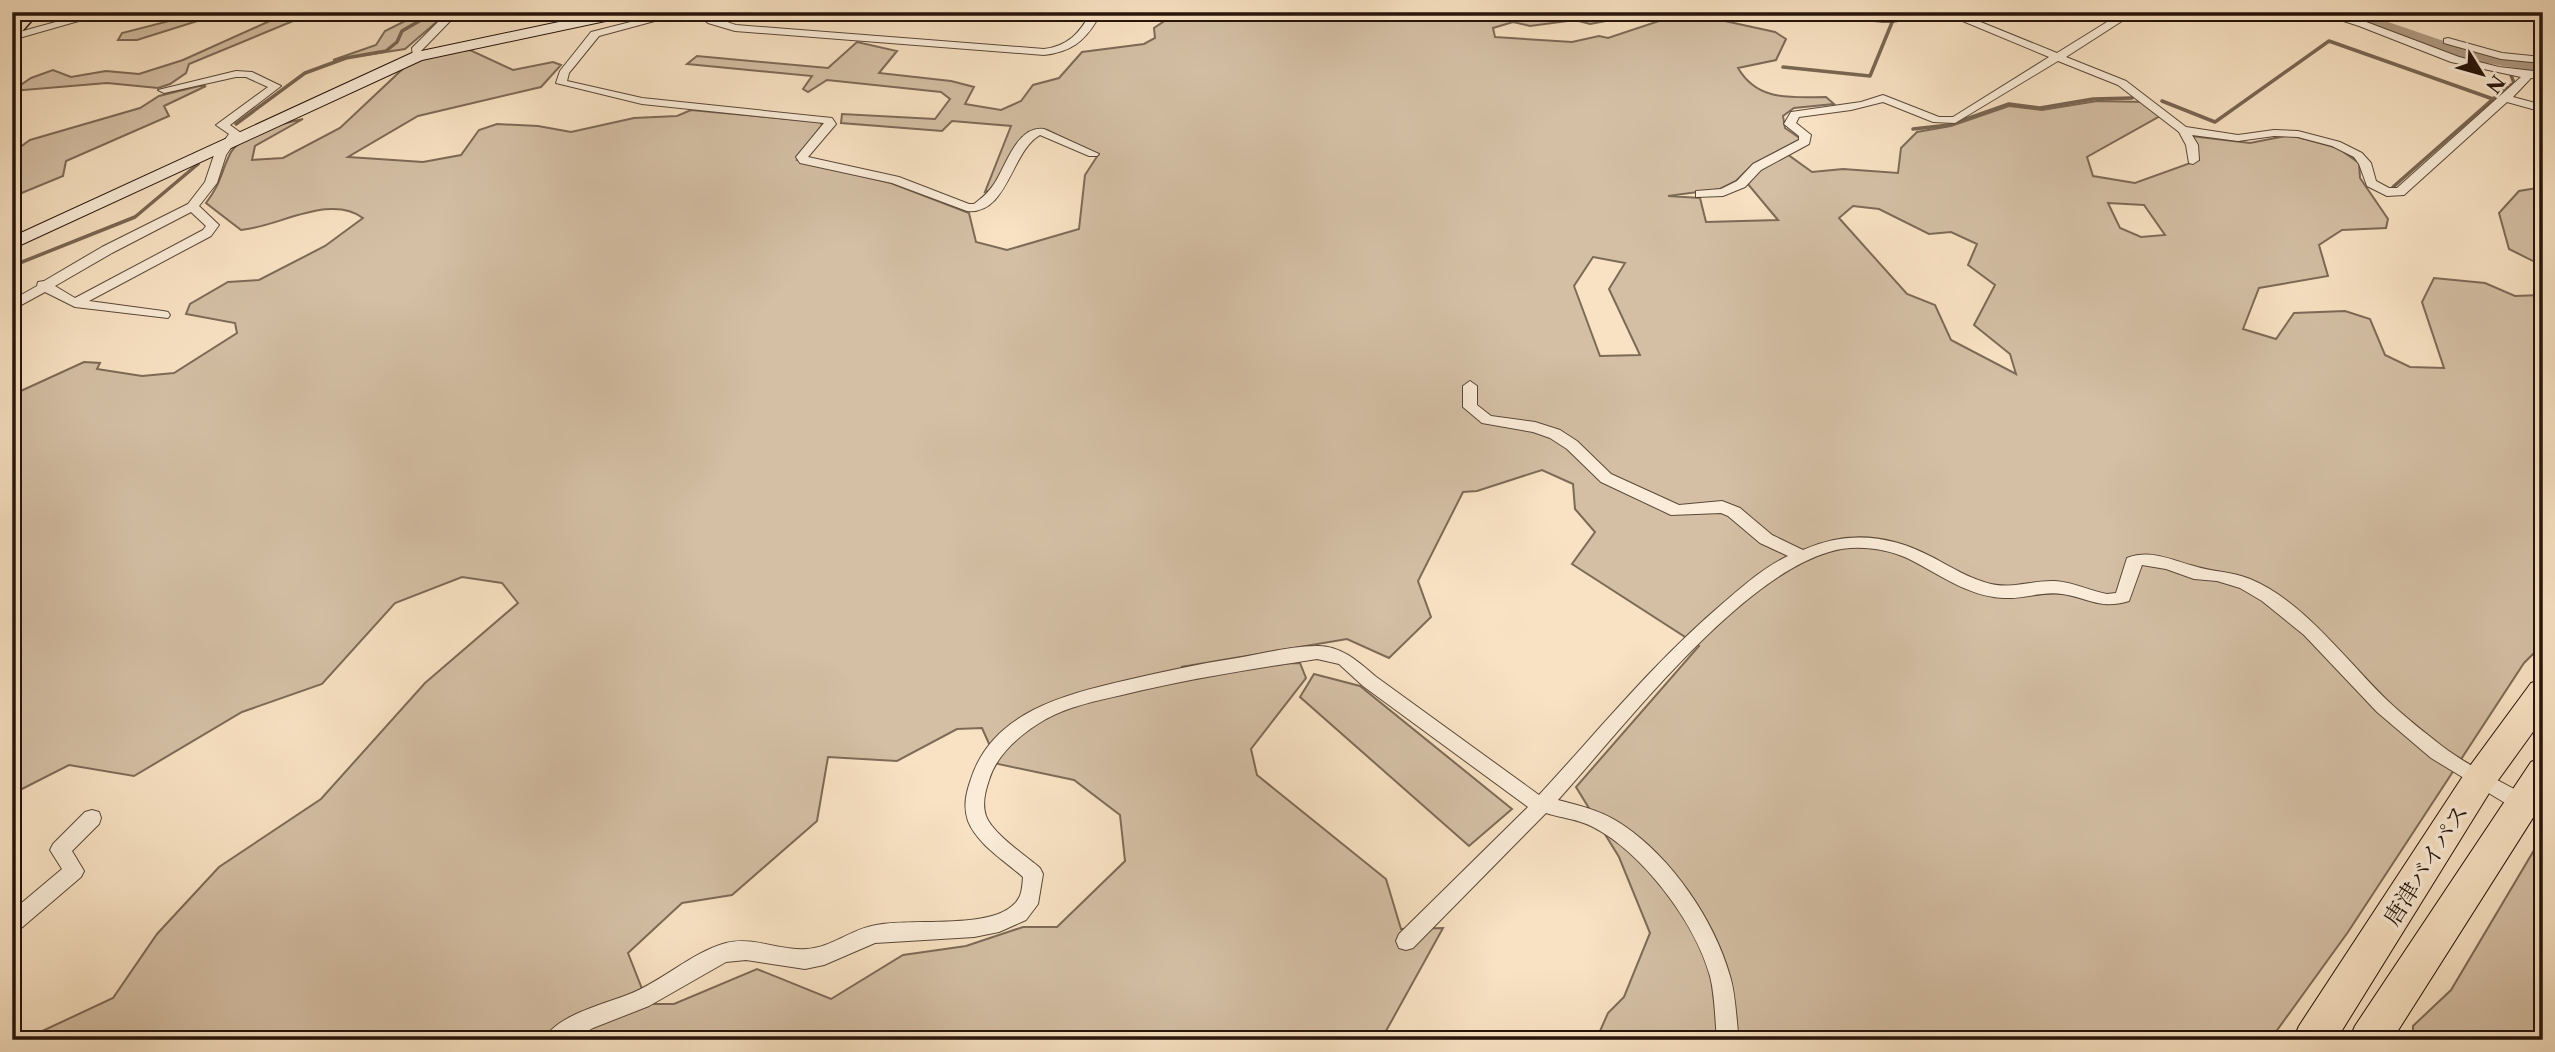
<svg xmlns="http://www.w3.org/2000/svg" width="2555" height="1052" font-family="'Libre Caslon Text','Noto Serif JP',serif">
<rect width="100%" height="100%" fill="#f8e2c3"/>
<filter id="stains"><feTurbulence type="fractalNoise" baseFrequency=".00286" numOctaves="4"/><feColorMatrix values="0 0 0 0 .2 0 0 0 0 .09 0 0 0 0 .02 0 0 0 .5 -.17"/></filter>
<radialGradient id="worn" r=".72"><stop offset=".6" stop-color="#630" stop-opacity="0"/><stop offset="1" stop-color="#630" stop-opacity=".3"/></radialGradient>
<path fill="#d4bfa4" stroke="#7d6a57" stroke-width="2" fill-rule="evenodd" d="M 204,12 L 226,12 L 137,40 L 118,40 L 122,33 Z
M 281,12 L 339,12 L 293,21 L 189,64 L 186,73 L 170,84 L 158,88 L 107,83 L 12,91 L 31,78 L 53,70 L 71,77 L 106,71 L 139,74 L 183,60 L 283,15 Z
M 434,12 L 446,14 L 405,49 L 333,60 L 376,45 L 385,31 L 413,17 Z
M 1178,12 L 1620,12 L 1616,19 L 1590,24 L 1575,20 L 1530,26 L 1513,22 L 1493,28 L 1495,37 L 1572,42 L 1599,36 L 1608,38 L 1665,19 L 1702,16 L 1775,32 L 1786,39 L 1776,60 L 1738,68 C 1758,102 1791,97 1826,97 L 1834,104 L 1794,108 L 1783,116 L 1785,128 L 1801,139 L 1753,164 L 1736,181 L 1720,189 L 1668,196 L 1700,198 L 1706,222 L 1778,220 L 1747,183 L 1759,169 L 1787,154 L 1812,172 L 1843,169 L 1898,173 L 1901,148 L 1917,132 L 1951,126 L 2009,106 L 2042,110 L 2097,101 L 2145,102 L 2160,116 L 2087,157 L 2093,176 L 2135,183 L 2199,160 L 2191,136 L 2250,143 L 2290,135 L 2338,148 L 2359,163 L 2360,178 L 2388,219 L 2386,228 L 2342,230 L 2319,245 L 2328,276 L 2259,288 L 2243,329 L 2276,339 L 2294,313 L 2345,311 L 2370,319 L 2385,355 L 2410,367 L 2444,368 L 2422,302 L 2434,278 L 2485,283 L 2515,296 L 2543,295 L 2543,644 L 2524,663 L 2348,932 L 2270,1040 L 1596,1040 L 1608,1013 L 1624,997 L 1650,933 L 1619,857 L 1576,787 L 1699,646 L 1572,564 L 1595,532 L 1575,509 L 1573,484 L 1542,470 L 1477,491 L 1463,492 L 1418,581 L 1431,617 L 1389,658 L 1347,639 L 1181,667 L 1300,663 L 1306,678 L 1251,749 L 1257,775 L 1386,879 L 1401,929 L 1443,928 L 1381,1040 L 23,1040 L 113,998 L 157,934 L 219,867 L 321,799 L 425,683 L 518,603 L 502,583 L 462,577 L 395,603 L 322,684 L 242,712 L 134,776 L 69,765 L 12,794 L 12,395 L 84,362 L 100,363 L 97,369 L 142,376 L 174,373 L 237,333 L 235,323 L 186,314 L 190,304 L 228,282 L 259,280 L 325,246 L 363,218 C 330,193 278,227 241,230 L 206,203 C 222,182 220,174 230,154 C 239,135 283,123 303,119 L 255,146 L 252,160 L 283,158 L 340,128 L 408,64 L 438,54 L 470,50 L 513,70 L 553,62 L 561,65 L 541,87 L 418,116 L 348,157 L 423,162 L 461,155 L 479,130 L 497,124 L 538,126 L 571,132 L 634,118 L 677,116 L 691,110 L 820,122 L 822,125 L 797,160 L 891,183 L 969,213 L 976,242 L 1007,250 L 1079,229 L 1085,175 L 1098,155 L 1047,130 L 1022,137 L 995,190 L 985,192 L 1011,126 L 952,121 L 942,131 L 841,123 L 842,114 L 935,119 L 950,99 L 941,92 L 827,80 L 808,92 L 803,89 L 812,76 L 687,64 L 697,56 L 828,68 L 857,42 L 897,51 L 879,73 L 951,81 L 974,87 L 965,104 L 1001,110 L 1021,101 L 1033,85 L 1059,78 L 1082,52 L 1144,44 L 1155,38 L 1154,28 ZM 2108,203 L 2144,205 L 2165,235 L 2141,237 L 2120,228 ZM 1853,206 L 1879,209 L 1929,234 L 1951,232 L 1977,244 L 1968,265 L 1995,285 L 1974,325 L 2010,354 L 2016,374 L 1951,340 L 1935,305 L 1907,294 L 1839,218 ZM 1593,257 L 1625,263 L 1609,289 L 1640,355 L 1600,356 L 1574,286 ZM 982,728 L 998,764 L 1074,780 L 1120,815 L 1125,861 L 1057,927 L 1023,927 L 966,946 L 903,955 L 831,999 L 757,969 L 674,1004 L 648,1004 L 628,953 L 682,903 L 732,895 L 817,821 L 828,757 L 897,761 L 957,729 Z
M 199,86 L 206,86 L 164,106 L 169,116 L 66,161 L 63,176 L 12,197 L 12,153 L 30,140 L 140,108 L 159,96 Z
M 2543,187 L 2543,266 L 2509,249 L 2499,213 L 2519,191 Z
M 1314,674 L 1360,686 L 1512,809 L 1469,846 L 1300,697 Z
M 2543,835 L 2543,1040 L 2413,1040 L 2413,1026 L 2451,990 Z"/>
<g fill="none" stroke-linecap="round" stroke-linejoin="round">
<path stroke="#796653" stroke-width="3.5" d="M 1859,12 L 1883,16
M 1783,67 L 1870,76 L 1893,20 L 1912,19 L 1920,12
M 2162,101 L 2215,122 L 2329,41 L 2493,99 L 2514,83 L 2511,75
M 236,124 L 305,73 L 346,58 L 386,51 L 397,42 L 402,31 L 421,20
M 1913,129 L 1949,125 L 2009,104 L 2040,108 L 2093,99 L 2132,98
M 2393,187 L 2493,99
M 12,266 L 135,217 L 198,164"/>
<path fill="#b19c84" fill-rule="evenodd" d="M 2327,12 L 2359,12 L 2470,50 L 2543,63 L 2543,73 L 2458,58 Z"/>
<defs>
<path id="street" d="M 92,12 L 110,12 L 12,40 L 12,34 Z
M 448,12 L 459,12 L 421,51 L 421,58 L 413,58 L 412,48 Z
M 670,12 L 688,12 L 599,36 L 569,73 L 567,81 L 642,98 L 832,118 L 836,124 L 808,157 L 899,177 L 969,204 L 974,204 C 982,198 988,193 994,184 C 1006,166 1017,125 1044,129 L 1099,154 L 1097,156 L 1089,156 L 1040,135 C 1011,151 1008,215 967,211 L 892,183 L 800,163 L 796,157 L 824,123 L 642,104 L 556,83 L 560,71 L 591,32 Z
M 695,12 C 709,12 722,21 736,25 L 1044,49 C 1068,46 1080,33 1091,12 L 1138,12 L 1097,20 C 1084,42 1070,52 1044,55 L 735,31 L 708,23 Z
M 1844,12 L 1892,16 L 1920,12 C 1903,27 1862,23 1844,12 Z
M 1941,12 L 1956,12 L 2057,53 L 2123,12 L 2136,12 L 2066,57 L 2126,81 L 2186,127 L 2238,135 L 2274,130 L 2298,131 L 2340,142 L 2362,153 L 2371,163 L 2376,181 L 2389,188 L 2397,188 L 2521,77 L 2451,62 L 2359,26 L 2316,12 L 2336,12 L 2353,17 L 2459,57 L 2499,67 L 2543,72 L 2543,78 L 2531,78 L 2513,97 L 2543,105 L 2543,112 L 2507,102 L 2404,195 L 2387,196 L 2367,186 L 2359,164 L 2354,157 L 2332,146 L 2298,137 L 2274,136 L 2238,141 L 2192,135 L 2198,145 L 2199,160 L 2193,164 L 2189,163 L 2186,145 L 2179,132 L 2118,85 L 2058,61 L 1955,123 L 1933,122 L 1883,102 L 1851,110 L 1799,117 L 1796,123 L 1811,135 L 1809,144 L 1761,170 L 1745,187 L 1723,196 L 1696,197 L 1696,191 L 1721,189 L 1737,181 L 1753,164 L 1799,140 L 1799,136 L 1784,124 L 1791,112 L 1861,102 L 1883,95 L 1939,117 L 1953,117 L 2049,57 Z
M 2448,38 L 2502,53 L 2543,57 L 2543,63 L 2501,59 L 2444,43 L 2444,39 Z
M 236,71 L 252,72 L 281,86 L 230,125 L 241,133 L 226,155 L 217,183 L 199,206 L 219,225 L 211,236 L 89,301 L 163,311 L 168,312 L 170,315 L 168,318 L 75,307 L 45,292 L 12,310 L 12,300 L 37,286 L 38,282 L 44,281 L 102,247 L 188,204 L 205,182 L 214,155 L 229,134 L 216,125 L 268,87 L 246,77 L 236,77 L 164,93 L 158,90 ZM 191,212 L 206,226 L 203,230 L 75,298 L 55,286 L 112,253 Z
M 1470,381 L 1477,386 L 1477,405 L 1491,416 L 1535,422 L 1560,430 L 1577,441 L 1611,474 L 1679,505 L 1722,501 L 1740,508 L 1772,535 L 1803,550 C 1847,530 1891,535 1932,557 C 1951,567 1970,579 1991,584 C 2013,589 2033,580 2055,581 C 2073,582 2090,591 2107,594 L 2116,593 L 2127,558 C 2151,549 2171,560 2194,566 C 2212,572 2231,571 2250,579 C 2304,601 2348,663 2389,702 C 2405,717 2424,732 2442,746 C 2468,766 2500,781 2529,797 L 2531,803 L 2529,809 L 2522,811 L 2515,809 L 2431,758 L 2377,712 L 2304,635 L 2262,601 L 2240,588 L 2217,581 L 2194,579 L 2166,569 L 2142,565 L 2129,601 C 2100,610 2089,598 2062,594 C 2043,591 2024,599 2004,598 C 1968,597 1938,573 1907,558 C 1884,548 1854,544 1829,552 C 1737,579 1623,728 1558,800 C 1581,806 1603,811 1623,825 C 1672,858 1714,920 1730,976 C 1736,996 1736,1019 1739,1040 L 1717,1040 C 1715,1019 1715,996 1710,976 C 1695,922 1642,852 1593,827 C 1578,819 1561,818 1546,813 L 1413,948 L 1406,950 L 1399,948 L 1396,941 L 1399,934 L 1528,807 L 1363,686 L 1339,664 L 1317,659 C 1252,669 1187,679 1122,695 C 1096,701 1070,706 1046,719 C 1022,733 997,753 989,780 C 985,792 982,804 986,816 C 992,833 1026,856 1040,868 L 1043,874 L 1038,904 L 1026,920 L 999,932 L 974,937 L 875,943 L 824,965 L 805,969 L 746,960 L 726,962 L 649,1006 L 593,1028 L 572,1040 L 544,1040 C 555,1016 604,1004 627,995 C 662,982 690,953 726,943 C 753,936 779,951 806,949 C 831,948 851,929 876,925 C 911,918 986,929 1012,906 C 1022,898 1022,889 1023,877 C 1005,861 977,844 968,821 C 963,806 966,793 971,779 C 992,713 1063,695 1123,681 C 1161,672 1198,664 1237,658 C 1262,654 1290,646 1316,646 C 1340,645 1358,661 1375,676 L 1539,795 C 1599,730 1655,661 1722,604 C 1742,587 1764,567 1788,556 L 1760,543 L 1728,516 L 1721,513 L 1671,515 L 1601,482 L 1567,449 L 1550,438 L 1533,432 L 1482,423 L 1463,407 L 1463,386 Z
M 92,810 L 99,812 L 101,818 L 99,824 L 72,851 L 84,871 L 81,877 L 19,930 L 12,933 L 12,911 L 62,869 L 50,850 L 53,844 L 85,812 Z"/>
<path id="secondary" d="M 606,12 L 636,12 L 629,16 L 422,60 L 12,249 L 12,237 L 412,53 Z"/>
<path id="primary" d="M 21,12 L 39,12 L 18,36 L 12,37 L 12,22 Z"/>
<path id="highway" d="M 2543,679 L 2543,718 L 2491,790 L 2336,1040 L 2293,1040 L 2299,1026 L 2467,770 L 2531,683 Z
M 2543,757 L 2543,802 L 2392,1040 L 2349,1040 L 2355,1026 L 2531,762 Z"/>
</defs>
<use href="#street" stroke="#5a4838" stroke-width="2"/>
<use href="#secondary" stroke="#26140a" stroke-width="2"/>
<use href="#primary" stroke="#26140a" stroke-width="3"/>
<use href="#highway" stroke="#26140a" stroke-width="2"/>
<use href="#street" fill="#faecd8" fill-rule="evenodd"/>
<use href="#secondary" fill="#faecd8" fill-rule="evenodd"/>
<use href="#primary" fill="#f8e2c3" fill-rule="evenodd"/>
<use href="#highway" fill="#f8e2c3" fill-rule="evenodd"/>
</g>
<g text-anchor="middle" stroke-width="7" stroke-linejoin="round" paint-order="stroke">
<g font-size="23" fill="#26140a" stroke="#faecd8">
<text transform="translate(2426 865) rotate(-58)" y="8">唐津バイパス</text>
</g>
</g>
<rect width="2555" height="1052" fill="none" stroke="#f8e2c3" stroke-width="42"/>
<rect x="14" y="14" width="2527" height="1024" fill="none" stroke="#26140a" stroke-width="3.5"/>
<rect x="21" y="21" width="2513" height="1010" fill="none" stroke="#26140a" stroke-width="2"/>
<g transform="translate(2482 74) rotate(127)" stroke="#faecd8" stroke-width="5" paint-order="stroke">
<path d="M0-5L12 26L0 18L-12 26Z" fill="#26140a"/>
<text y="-10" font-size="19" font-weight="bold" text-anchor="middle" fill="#26140a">N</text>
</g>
<rect width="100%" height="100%" filter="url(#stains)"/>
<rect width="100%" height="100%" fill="url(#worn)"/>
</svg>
